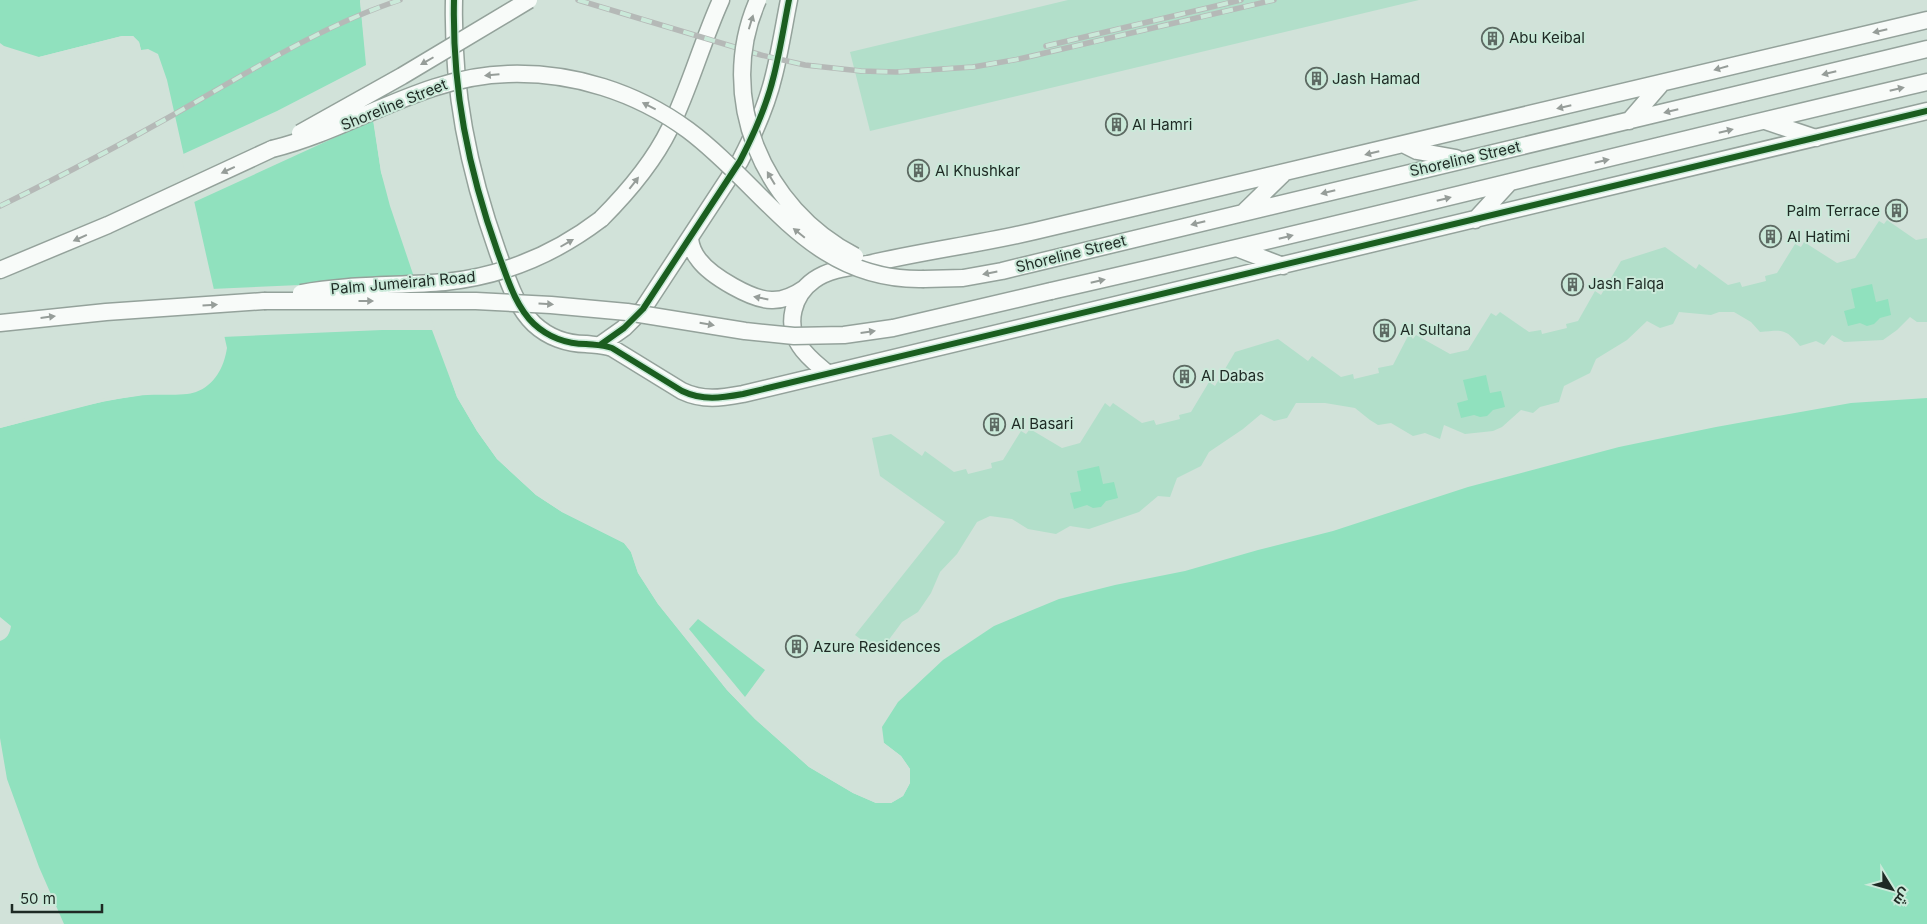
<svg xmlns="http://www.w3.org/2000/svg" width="1927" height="924" font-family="Inter,Cairo,sans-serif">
<rect width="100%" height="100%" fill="#d1e2d9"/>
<path fill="#b2dfca" d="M 1068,0 L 1419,0 L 870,131 L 850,52 Z
M 1887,220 L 1916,240 L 1927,238 L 1927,322 L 1917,322 L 1910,317 L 1897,330 L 1883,340 L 1844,342 L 1832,335 L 1824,345 L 1816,341 L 1800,346 C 1785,328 1783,330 1760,332 L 1751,322 L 1734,312 L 1719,312 L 1711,315 L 1679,312 L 1673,324 L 1660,328 L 1647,321 L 1627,340 L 1596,359 L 1590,373 L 1564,386 L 1559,402 L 1540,407 L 1533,413 L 1521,410 L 1502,427 L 1493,431 L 1465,434 L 1444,425 L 1440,439 L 1425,433 L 1413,436 L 1391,423 L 1378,425 L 1370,420 L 1355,408 L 1325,403 L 1296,403 L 1287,418 L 1274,421 L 1261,414 L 1243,429 L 1209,452 L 1201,466 L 1177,478 L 1170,497 L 1158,496 L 1139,512 L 1089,529 L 1070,526 L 1056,534 L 1028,529 L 1012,519 L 990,516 L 977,522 L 957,554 L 940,572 L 931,593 L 918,612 L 902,622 L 879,653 L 855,635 L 945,522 L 880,476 L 872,438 L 891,434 L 922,456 L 925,451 L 954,472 L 966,469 L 968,474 L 992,468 L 991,463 L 1003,460 L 1021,431 L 1026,434 L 1030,429 L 1062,448 L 1080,443 L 1105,403 L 1110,407 L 1113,403 L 1142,423 L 1154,420 L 1156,425 L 1180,419 L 1179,415 L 1191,412 L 1209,382 L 1215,386 L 1235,352 L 1278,339 L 1308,361 L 1312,356 L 1341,377 L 1353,374 L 1354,379 L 1379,373 L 1378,368 L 1393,365 L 1409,334 L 1413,339 L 1416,335 L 1450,354 L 1468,350 L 1491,313 L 1496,316 L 1500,312 L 1529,332 L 1541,330 L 1542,334 L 1567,328 L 1566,324 L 1578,321 L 1595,291 L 1601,295 L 1621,261 L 1665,247 L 1696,269 L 1699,264 L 1728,285 L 1740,282 L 1742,287 L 1766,281 L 1765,276 L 1777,273 L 1795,244 L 1801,247 L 1804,242 L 1837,263 L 1855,258 L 1879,221 L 1884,224 Z"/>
<path fill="#90e1be" d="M 0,0 L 360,0 L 371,104 L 381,172 L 457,397 L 477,431 L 497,459 L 536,495 L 562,512 L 624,543 L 631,552 L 638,573 L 658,604 L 727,690 L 755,719 L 809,767 L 853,793 L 876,803 L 891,803 L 903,796 L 910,783 L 910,769 L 901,756 L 884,743 L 882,727 L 898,702 L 943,660 L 994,626 L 1059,599 L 1115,585 L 1185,571 L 1258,550 L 1333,531 L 1468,487 L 1619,447 L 1716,427 L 1851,403 L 1927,398 L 1927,924 L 64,924 L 39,867 L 7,779 L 0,738 L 0,641 C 7,639 10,633 11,626 L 0,617 L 0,428 C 46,416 91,402 138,396 C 153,393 183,397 196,392 C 215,385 224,367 227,348 L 167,80 L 158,54 L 148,49 L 141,50 L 139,42 L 133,36 L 122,36 L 39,57 L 4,46 L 0,43 Z
M 1872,284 L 1876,302 L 1888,299 L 1891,315 L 1880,318 L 1874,324 L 1867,326 L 1860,323 L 1848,326 L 1844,311 L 1855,308 L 1851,289 Z
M 1486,375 L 1490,393 L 1501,391 L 1505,407 L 1493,410 L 1487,416 L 1480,417 L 1474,415 L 1461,418 L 1457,403 L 1468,400 L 1463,380 Z
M 1099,466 L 1103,484 L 1114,482 L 1118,498 L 1106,501 L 1101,507 L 1093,508 L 1087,505 L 1074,509 L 1070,493 L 1081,491 L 1077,471 Z
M 698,619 L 765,670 L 745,697 L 689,629 Z"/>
<path fill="#d1e2d9" d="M 362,0 L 373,104 L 384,172 L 393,205 L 445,359 L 459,396 L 479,430 L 499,457 L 537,493 L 563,510 L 626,541 L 633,551 L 640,572 L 660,603 L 729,688 L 757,718 L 810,765 L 836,781 L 876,801 L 890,800 L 901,794 L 908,782 L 907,770 L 900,758 L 881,743 L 884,743 L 901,756 L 910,769 L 910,783 L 903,796 L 891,803 L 876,803 L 853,793 L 809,767 L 755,719 L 727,690 L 658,604 L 638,573 L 631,552 L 624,543 L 562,512 L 536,495 L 497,459 L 477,431 L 457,397 L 432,330 L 382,330 L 222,337 L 211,289 L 415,280 L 390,206 L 381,172 L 373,120 L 192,203 L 181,155 L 277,111 L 366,65 L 360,1 Z
M 122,36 L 133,36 L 139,42 L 141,50 L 138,50 L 137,43 L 132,38 L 122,38 L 40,59 L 35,58 Z
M 140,393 L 141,395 L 105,401 L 0,428 L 0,425 L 105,398 Z"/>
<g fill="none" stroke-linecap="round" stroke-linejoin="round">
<defs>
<path id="secondary" d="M 454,0 C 452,89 468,169 498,253 C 507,277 515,306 534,324 C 548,337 567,344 586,344 C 595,345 603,345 612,348 L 682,391 C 703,401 721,398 743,394 L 1927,111
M 1629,121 L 1662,83
M 1765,121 L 1816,138
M 1405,145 L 1417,151 L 1456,158
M 1245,211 L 1283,174
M 601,219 C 628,192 653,163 670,128 C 690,87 702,42 721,0
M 1475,220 L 1509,183
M 690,239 C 691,247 694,254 699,260 C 711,276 753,301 773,300 C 785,300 795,295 805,288
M 1239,249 L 1283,266
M 0,270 L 108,225 L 272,149
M 924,279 L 963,278 L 1002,271 C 1310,195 1619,123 1927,49
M 1051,291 C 1344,225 1634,150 1927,82
M 0,323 L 106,312 L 264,301
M 600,345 L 624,328 L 643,309 L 740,161 C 754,134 767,105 774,75 C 780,51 784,25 789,0
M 827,373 C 818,365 807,357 800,346 C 785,324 793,295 814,280 C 829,269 851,267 868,264 C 924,251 980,244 1035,231 C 1333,162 1630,91 1927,20"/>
</defs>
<use href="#secondary" stroke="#94a29b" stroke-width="19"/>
<use href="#secondary" stroke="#f8fbf9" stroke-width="16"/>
<defs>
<path id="rail" d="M 578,0 L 761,55 L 805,65 L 861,71 L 896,72 L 973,67 L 1019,59 L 1274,0
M 1046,46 L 1241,0
M 0,206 C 68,173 135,137 201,99 C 265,62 330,23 400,0"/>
</defs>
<use href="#rail" stroke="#b5b9b7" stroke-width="5.5"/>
<use href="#rail" stroke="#cae9d9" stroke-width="4" stroke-dasharray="11" stroke-linecap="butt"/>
<defs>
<path id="secondary-bridge" d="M 758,0 C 715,97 763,209 855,256
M 300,133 L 402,76 L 529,0
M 272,149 C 353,129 423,76 508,74 C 573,72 636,92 688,130 C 767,189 811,282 924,279
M 301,293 C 348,284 397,286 445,282 C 503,276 555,254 601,219
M 264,301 L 476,301 L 551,305 L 627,312 L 745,331 L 794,336 L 844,335 L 893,328 L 1051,291"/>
</defs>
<use href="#secondary-bridge" stroke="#94a29b" stroke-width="19" stroke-linecap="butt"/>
<use href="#secondary-bridge" stroke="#f8fbf9" stroke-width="16"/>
<defs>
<path id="cycleway" d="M 454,0 C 452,89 468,169 498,253 C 507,277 515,306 534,324 C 548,337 567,344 586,344 C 595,345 603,345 612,348 L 682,391 C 703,401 721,398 743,394 L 1927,111
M 600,345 L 624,328 L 643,309 L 740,161 C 754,134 767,105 774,75 C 780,51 784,25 789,0"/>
</defs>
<use href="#cycleway" stroke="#cae9d9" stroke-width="9"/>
<use href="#cycleway" stroke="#1b5e20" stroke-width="6"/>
</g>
<defs><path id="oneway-solid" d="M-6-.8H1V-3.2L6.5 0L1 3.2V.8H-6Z" transform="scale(1.25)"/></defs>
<g fill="#969d99">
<use href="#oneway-solid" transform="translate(751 22) rotate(-73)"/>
<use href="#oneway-solid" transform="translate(1880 31) rotate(167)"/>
<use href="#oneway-solid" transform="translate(427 61) rotate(150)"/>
<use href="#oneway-solid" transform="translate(1721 68) rotate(164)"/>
<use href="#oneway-solid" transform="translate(1829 73) rotate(166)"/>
<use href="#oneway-solid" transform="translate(492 75) rotate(175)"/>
<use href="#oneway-solid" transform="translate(1897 89) rotate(-13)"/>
<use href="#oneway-solid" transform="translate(649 106) rotate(-153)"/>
<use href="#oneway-solid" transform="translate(1564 107) rotate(167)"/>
<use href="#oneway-solid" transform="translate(1671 111) rotate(166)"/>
<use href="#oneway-solid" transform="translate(1726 131) rotate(-14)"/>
<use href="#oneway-solid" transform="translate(1372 153) rotate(166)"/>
<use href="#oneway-solid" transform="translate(1602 161) rotate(-13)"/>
<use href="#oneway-solid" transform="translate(228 170) rotate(155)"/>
<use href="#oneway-solid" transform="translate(771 178) rotate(-121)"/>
<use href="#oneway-solid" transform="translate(634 183) rotate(-52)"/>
<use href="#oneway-solid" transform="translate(1328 192) rotate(166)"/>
<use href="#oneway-solid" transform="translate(1444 199) rotate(-14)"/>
<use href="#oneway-solid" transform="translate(1198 223) rotate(166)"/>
<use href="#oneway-solid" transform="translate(799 233) rotate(-141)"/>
<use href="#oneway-solid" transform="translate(1286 237) rotate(-14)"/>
<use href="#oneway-solid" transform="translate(80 238) rotate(156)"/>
<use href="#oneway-solid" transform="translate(567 243) rotate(-30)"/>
<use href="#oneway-solid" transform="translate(990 273) rotate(169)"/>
<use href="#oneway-solid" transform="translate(1098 281) rotate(-13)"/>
<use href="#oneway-solid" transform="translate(761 298) rotate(-169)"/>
<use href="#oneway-solid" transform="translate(366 301)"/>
<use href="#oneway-solid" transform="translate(546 304) rotate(3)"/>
<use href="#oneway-solid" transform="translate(210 305) rotate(-4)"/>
<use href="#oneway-solid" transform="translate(48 317) rotate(-7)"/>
<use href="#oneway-solid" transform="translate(707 324) rotate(10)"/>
<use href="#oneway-solid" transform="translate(868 332) rotate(-8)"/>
</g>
<defs>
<symbol id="building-ring" viewBox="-11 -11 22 22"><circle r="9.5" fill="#cae9d9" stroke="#5d6a63" stroke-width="1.5"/><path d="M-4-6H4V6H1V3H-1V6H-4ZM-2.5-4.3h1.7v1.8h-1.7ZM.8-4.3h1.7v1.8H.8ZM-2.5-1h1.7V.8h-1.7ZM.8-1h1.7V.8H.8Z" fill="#5d6a63"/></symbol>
</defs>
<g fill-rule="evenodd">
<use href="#building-ring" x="1480" y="26" width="25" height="25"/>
<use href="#building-ring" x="1304" y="66" width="25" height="25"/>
<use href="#building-ring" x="1104" y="112" width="25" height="25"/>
<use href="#building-ring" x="906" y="158" width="25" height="25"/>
<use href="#building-ring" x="1884" y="198" width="25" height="25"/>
<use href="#building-ring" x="1758" y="224" width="25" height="25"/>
<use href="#building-ring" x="1560" y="272" width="25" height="25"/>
<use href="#building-ring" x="1372" y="318" width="25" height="25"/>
<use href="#building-ring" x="1172" y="364" width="25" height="25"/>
<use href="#building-ring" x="982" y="412" width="25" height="25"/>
<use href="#building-ring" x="784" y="634" width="25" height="25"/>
</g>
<g text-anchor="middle" stroke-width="4" stroke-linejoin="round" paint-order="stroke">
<g font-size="15" fill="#1e2a24" stroke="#cae9d9" text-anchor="start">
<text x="1509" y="43">Abu Keibal</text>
<text x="1332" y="84">Jash Hamad</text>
<text x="1132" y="130">Al Hamri</text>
<text x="935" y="176">Al Khushkar</text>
<text x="1880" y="216" text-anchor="end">Palm Terrace</text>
<text x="1787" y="242">Al Hatimi</text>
<text x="1588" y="289">Jash Falqa</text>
<text x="1400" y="335">Al Sultana</text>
<text x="1201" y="381">Al Dabas</text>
<text x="1011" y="429">Al Basari</text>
<text x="813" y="652">Azure Residences</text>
</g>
<g font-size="15" fill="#1e2a24" stroke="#cae9d9">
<text transform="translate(394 105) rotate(-22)" y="5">Shoreline Street</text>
<text transform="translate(1465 159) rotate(-13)" y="5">Shoreline Street</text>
<text transform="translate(1071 254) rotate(-14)" y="5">Shoreline Street</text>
<text transform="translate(403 283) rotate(-5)" y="5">Palm Jumeirah Road</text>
</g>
</g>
<g transform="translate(1892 889) rotate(127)" stroke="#cae9d9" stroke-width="4" paint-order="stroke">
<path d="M0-4L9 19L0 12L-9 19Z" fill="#1e2a24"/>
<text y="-8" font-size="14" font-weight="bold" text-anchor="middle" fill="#1e2a24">ش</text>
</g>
<path d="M12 904v8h90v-8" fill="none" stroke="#1e2a24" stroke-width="2.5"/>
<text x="20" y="904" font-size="15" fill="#1e2a24" stroke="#cae9d9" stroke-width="4" paint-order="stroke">50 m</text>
</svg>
